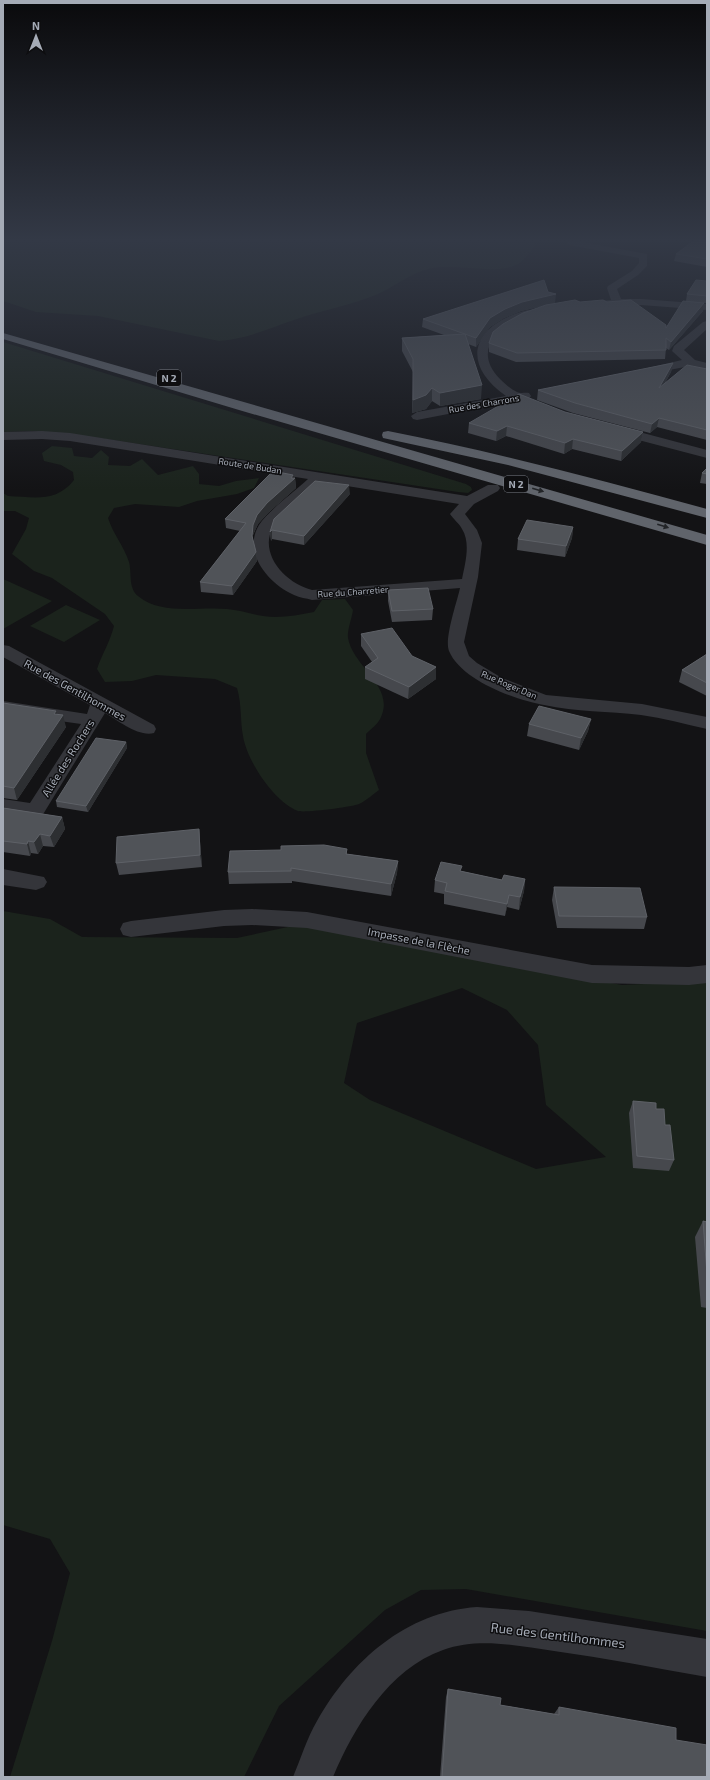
<svg xmlns="http://www.w3.org/2000/svg" width="710" height="1780" font-family="'Exo 2',sans-serif">
<rect width="100%" height="100%" fill="#131315"/>
<path fill="#1b231c" fill-rule="evenodd" d="M 3,240 L 539,240 C 532,248 525,262 514,266 C 492,274 457,264 433,268 C 413,271 396,286 378,294 C 353,305 323,310 297,319 C 270,328 247,339 219,341 L 98,316 L 36,312 L 3,301 Z
M 3,342 L 466,484 L 471,487 L 472,490 L 468,493 L 458,492 L 106,439 L 33,431 L 3,432 Z
M 52,446 L 72,448 L 74,456 L 92,458 L 101,450 L 109,457 L 108,465 L 130,466 L 142,459 L 158,475 L 193,466 L 199,474 L 199,484 L 219,486 L 236,481 L 259,478 L 254,488 L 237,494 L 197,501 L 179,507 L 135,504 L 114,508 L 108,518 C 113,534 124,546 129,562 C 132,573 128,588 138,596 C 162,616 199,606 227,609 C 239,610 251,614 263,616 C 280,619 297,615 314,612 L 322,600 L 345,599 L 353,610 C 352,618 347,630 348,638 C 353,667 395,686 381,717 C 379,723 371,729 366,734 L 366,753 L 379,790 C 373,794 366,801 359,804 C 352,807 305,813 298,811 C 274,802 247,761 243,736 C 240,720 242,705 237,688 L 215,679 L 156,675 L 132,681 L 105,682 L 97,669 C 102,654 110,642 114,626 L 105,614 L 52,578 L 34,571 L 12,554 L 26,529 L 29,518 L 15,511 L 3,511 L 3,493 L 8,496 C 34,497 56,503 74,480 L 73,472 L 61,465 L 44,461 L 42,453 Z
M 3,579 L 52,601 L 3,629 Z
M 66,605 L 100,620 L 64,642 L 30,626 Z
M 3,911 L 50,919 L 82,937 L 237,938 L 297,925 L 622,985 L 707,981 L 707,1631 L 466,1589 L 421,1590 L 385,1610 L 279,1706 L 244,1777 L 10,1777 L 52,1641 L 70,1573 L 50,1539 L 3,1525 ZM 462,988 L 507,1010 L 538,1045 L 546,1105 L 606,1157 L 536,1169 L 370,1100 L 344,1083 L 357,1023 Z"/>
<g fill="none" stroke-linecap="round" stroke-linejoin="round">
<path fill="#34353a" fill-rule="evenodd" d="M 572,240 L 647,254 L 647,266 L 638,275 L 617,289 L 621,299 L 641,299 L 707,304 L 707,310 L 641,305 L 600,305 L 599,303 L 600,301 L 611,300 L 607,288 L 608,286 L 632,271 L 639,263 L 639,258 L 569,245 L 567,243 Z
M 528,310 L 533,313 L 532,315 C 501,324 470,348 500,379 C 505,384 511,389 517,392 C 521,394 525,392 529,393 L 531,396 L 529,399 L 548,405 L 550,408 L 548,411 L 540,411 L 515,401 L 417,420 L 413,419 L 411,416 L 417,412 L 506,396 C 457,361 475,323 528,310 Z
M 707,321 L 707,329 L 684,350 L 695,360 L 707,363 L 707,370 L 690,366 L 643,375 L 639,374 L 637,372 L 639,370 L 682,360 L 672,351 L 674,346 L 703,322 Z
M 613,425 L 707,450 L 707,458 L 608,432 L 607,429 Z
M 42,431 L 70,433 L 467,496 L 488,485 L 498,485 L 500,488 L 498,491 L 474,504 L 465,514 L 477,530 L 482,543 L 478,577 L 464,642 L 469,656 L 477,663 L 502,678 L 546,695 L 642,704 L 707,717 L 707,729 C 685,724 663,718 641,715 C 609,711 576,712 544,705 C 515,700 461,680 449,651 C 444,639 457,602 460,588 L 312,600 C 306,598 300,598 294,595 C 269,584 242,553 259,525 C 268,511 295,491 308,479 L 70,441 L 42,439 L 3,440 L 3,432 ZM 322,482 L 459,504 L 450,514 C 453,519 459,523 462,529 C 471,543 465,564 462,579 L 312,590 C 286,584 258,554 273,527 Z
M 3,645 L 9,646 L 154,725 L 156,729 L 154,733 C 138,737 119,721 105,713 L 42,816 L 35,818 L 3,813 L 3,799 L 30,803 L 81,724 L 3,713 L 3,701 L 87,714 L 90,705 L 3,657 Z
M 3,869 L 44,877 L 47,882 L 44,887 L 36,890 L 3,885 Z
M 252,909 L 307,912 L 592,965 L 689,967 L 707,965 L 707,983 L 689,985 L 592,983 L 307,928 L 252,925 L 224,926 L 131,937 L 123,935 L 120,929 L 123,923 L 131,921 L 224,910 Z
M 477,1607 L 529,1611 L 707,1639 L 707,1677 C 656,1668 605,1658 554,1651 C 518,1646 479,1637 443,1650 C 389,1669 354,1727 333,1777 L 293,1777 C 301,1758 307,1738 317,1721 C 351,1661 406,1612 477,1607 Z"/>
<path fill="#60646b" fill-rule="evenodd" d="M 3,333 L 707,535 L 707,545 L 239,410 L 3,339 Z
M 388,431 C 496,452 601,480 707,509 L 707,518 L 508,465 L 383,438 L 382,435 L 383,432 Z"/>
</g>
<path fill="#46484d" d="M 707,240 L 707,267 L 674,261 L 676,254 Z
M 707,281 L 707,303 L 704,303 L 703,311 L 669,350 L 666,348 L 665,359 L 516,362 L 489,352 L 489,343 L 580,302 L 607,302 L 666,328 L 686,301 L 687,294 Z
M 555,303 L 521,311 L 504,318 L 490,327 L 476,347 L 468,344 L 481,399 L 440,406 L 432,401 L 426,409 L 412,413 L 413,372 L 402,351 L 402,338 L 444,335 L 422,327 L 423,319 Z
M 673,363 L 671,372 L 665,383 L 707,369 L 707,440 L 657,427 L 650,433 L 573,413 L 537,400 L 538,390 Z
M 565,412 L 643,432 L 641,442 L 621,461 L 572,449 L 564,454 L 506,436 L 496,441 L 468,433 L 469,423 Z
M 707,468 L 707,484 L 700,483 L 702,473 Z
M 293,475 L 293,478 L 295,478 L 296,488 L 268,513 L 258,524 L 253,535 L 253,540 L 256,552 L 257,561 L 233,595 L 201,592 L 200,582 L 240,531 L 226,528 L 225,519 Z
M 350,494 L 304,545 L 272,539 L 271,541 L 270,532 L 274,519 Z
M 573,527 L 572,538 L 565,557 L 517,550 L 518,539 Z
M 388,590 L 433,609 L 432,620 L 392,622 L 388,601 Z
M 361,634 L 436,667 L 436,679 L 408,699 L 365,679 L 365,667 L 372,662 L 361,646 Z
M 707,654 L 707,696 L 679,682 L 682,670 Z
M 3,703 L 57,714 L 66,727 L 17,800 L 3,798 Z
M 591,719 L 588,731 L 579,750 L 527,736 L 529,724 Z
M 126,742 L 127,748 L 88,812 L 57,807 L 56,801 Z
M 3,803 L 4,803 L 5,808 L 62,817 L 65,829 L 54,847 L 43,846 L 38,854 L 31,853 L 30,856 L 3,852 Z
M 199,829 L 200,841 L 202,867 L 119,875 L 116,863 Z
M 347,849 L 347,854 L 398,861 L 397,873 L 391,896 L 292,881 L 292,883 L 229,884 L 228,872 Z
M 461,871 L 502,880 L 525,879 L 524,891 L 519,910 L 507,907 L 505,916 L 444,904 L 444,894 L 434,892 L 435,880 Z
M 554,887 L 647,917 L 644,929 L 557,928 L 552,900 Z
M 633,1101 L 656,1109 L 674,1160 L 669,1171 L 633,1168 L 629,1113 Z
M 703,1221 L 707,1222 L 707,1308 L 701,1307 L 695,1237 Z
M 448,1689 L 500,1705 L 554,1714 L 559,1707 L 676,1740 L 707,1777 L 440,1777 L 446,1697 Z"/>
<path fill="#2d2f32" d="M 556,294 L 555,303 L 521,311 L 504,318 L 490,327 L 476,347 L 476,338 L 490,318 L 505,309 L 522,302 Z
M 704,303 L 703,311 L 669,350 L 671,342 Z
M 673,363 L 671,372 L 657,397 L 659,388 Z
M 482,385 L 481,399 L 440,406 L 440,393 Z
M 432,388 L 432,401 L 426,409 L 412,413 L 413,400 Z
M 659,418 L 657,427 L 650,433 L 652,424 Z
M 507,426 L 506,436 L 496,441 L 497,431 Z
M 643,432 L 641,442 L 621,461 L 622,451 Z
M 573,439 L 572,449 L 564,454 L 565,443 Z
M 293,475 L 293,480 L 295,478 L 296,488 L 268,513 L 258,524 L 253,535 L 252,546 L 252,536 L 253,525 L 257,515 L 267,503 L 291,478 Z
M 349,485 L 350,494 L 304,545 L 304,536 Z
M 573,527 L 572,538 L 565,557 L 566,546 Z
M 272,530 L 272,539 L 271,541 L 270,532 Z
M 256,552 L 257,561 L 233,595 L 232,586 Z
M 436,667 L 436,679 L 408,699 L 409,687 Z
M 56,711 L 59,721 L 63,715 L 66,727 L 17,800 L 14,788 Z
M 591,719 L 588,731 L 579,750 L 581,738 Z
M 126,742 L 127,748 L 88,812 L 86,806 Z
M 4,803 L 7,815 L 3,815 L 3,804 Z
M 62,817 L 65,829 L 54,847 L 50,836 Z
M 199,829 L 200,841 L 202,867 L 200,855 Z
M 40,834 L 43,846 L 38,854 L 34,842 Z
M 28,841 L 31,853 L 30,856 L 27,844 Z
M 398,861 L 397,873 L 391,896 L 391,884 Z
M 525,879 L 524,891 L 519,910 L 520,897 Z
M 509,895 L 507,907 L 505,916 L 507,904 Z"/>
<path fill="#505358" stroke="#5e6167" d="M 695,240 L 707,240 L 707,259 L 676,254 Z
M 544,280 L 548,292 L 556,294 L 522,302 L 505,309 L 490,318 L 476,338 L 423,319 Z
M 696,280 L 707,281 L 707,296 L 687,294 Z
M 575,300 L 580,302 L 603,300 L 607,302 L 631,300 L 666,325 L 666,328 L 683,301 L 704,303 L 671,342 L 666,338 L 666,350 L 517,353 L 489,343 L 493,332 L 503,324 L 523,313 L 546,305 Z
M 465,334 L 482,385 L 440,393 L 432,388 L 426,395 L 413,400 L 413,359 L 402,338 Z
M 673,363 L 659,388 L 687,365 L 707,369 L 707,430 L 659,418 L 652,424 L 575,403 L 538,390 Z
M 519,394 L 565,412 L 643,432 L 622,451 L 573,439 L 565,443 L 507,426 L 497,431 L 469,423 Z
M 707,468 L 707,474 L 702,473 Z
M 273,471 L 293,475 L 291,478 L 295,478 L 267,503 L 257,515 L 253,525 L 252,536 L 256,552 L 232,586 L 200,582 L 246,523 L 225,519 Z
M 315,481 L 349,485 L 304,536 L 272,530 L 270,532 L 274,519 Z
M 527,520 L 573,527 L 566,546 L 518,539 Z
M 428,588 L 433,609 L 392,611 L 388,590 Z
M 392,628 L 412,656 L 436,667 L 409,687 L 365,667 L 378,658 L 361,634 Z
M 707,654 L 707,683 L 682,670 Z
M 3,703 L 56,711 L 54,714 L 63,715 L 14,788 L 3,786 Z
M 539,706 L 591,719 L 581,738 L 529,724 Z
M 96,738 L 126,742 L 86,806 L 56,801 Z
M 3,808 L 62,817 L 50,836 L 40,834 L 34,842 L 28,841 L 27,844 L 3,841 Z
M 199,829 L 200,855 L 116,863 L 117,837 Z
M 324,845 L 347,849 L 346,854 L 398,861 L 391,884 L 291,868 L 291,871 L 228,872 L 230,851 L 281,850 L 281,846 Z
M 441,862 L 462,866 L 460,871 L 502,880 L 504,875 L 525,879 L 520,897 L 509,895 L 507,904 L 445,891 L 447,883 L 435,880 Z
M 554,887 L 640,888 L 647,917 L 559,916 Z
M 633,1101 L 656,1103 L 656,1109 L 664,1109 L 665,1125 L 670,1125 L 674,1160 L 637,1156 Z
M 703,1221 L 707,1222 L 707,1274 Z
M 448,1689 L 501,1698 L 500,1705 L 559,1715 L 559,1707 L 676,1728 L 676,1740 L 707,1745 L 707,1777 L 442,1777 Z"/>
<defs><path id="oneway-solid" d="M-6-.8H1V-3.2L6.5 0L1 3.2V.8H-6Z"/></defs>
<g fill="#222427">
<use href="#oneway-solid" transform="translate(538 490) rotate(16)"/>
<use href="#oneway-solid" transform="translate(663 526) rotate(17)"/>
</g>
<linearGradient id="sky" x2="0" y2="1"><stop stop-color="#0a0a0c"/><stop offset="0.49" stop-color="#333946"/><stop offset="1" stop-color="#333946" stop-opacity="0"/></linearGradient>
<rect width="710" height="490" fill="url(#sky)"/>
<g text-anchor="middle" stroke-width="3" stroke-linejoin="round" paint-order="stroke">
<g font-size="9" fill="#a5abb6" stroke="#0e0e10">
<text transform="translate(484 404) rotate(-10)" y="3">Rue des Charrons</text>
<text transform="translate(250 466) rotate(9)" y="3">Route de Budan</text>
<text transform="translate(353 592) rotate(-4)" y="3">Rue du Charretier</text>
<text transform="translate(509 685) rotate(23)" y="3">Rue Roger Dan</text>
</g>
<g fill="#0e0e10" stroke="#787c84" stroke-width="1">
<rect x="157" y="370" width="24" height="16" rx="3"/>
<rect x="504" y="476" width="24" height="16" rx="3"/>
</g>
<g font-size="10" font-weight="bold" fill="#a5abb6">
<text x="169" y="382">N 2</text>
<text x="516" y="488">N 2</text>
</g>
<g font-size="11" fill="#a5abb6" stroke="#0e0e10">
<text transform="translate(75 690) rotate(29)" y="4">Rue des Gentilhommes</text>
<text transform="translate(68 758) rotate(-58)" y="4">Allée des Rochers</text>
<text transform="translate(419 941) rotate(11)" y="4">Impasse de la Flèche</text>
</g>
<g font-size="13" fill="#a5abb6" stroke="#0e0e10">
<text transform="translate(558 1635) rotate(7)" y="5">Rue des Gentilhommes</text>
</g>
</g>
<rect width="710" height="1780" fill="none" stroke="#a5abb6" stroke-width="8"/>
<g transform="translate(36 36)" stroke="#0e0e10" stroke-width="3" paint-order="stroke">
<path d="M0-3L7 15L0 10L-7 15Z" fill="#a5abb6"/>
<text y="-6" font-size="11" font-weight="bold" text-anchor="middle" fill="#a5abb6">N</text>
</g>
</svg>
